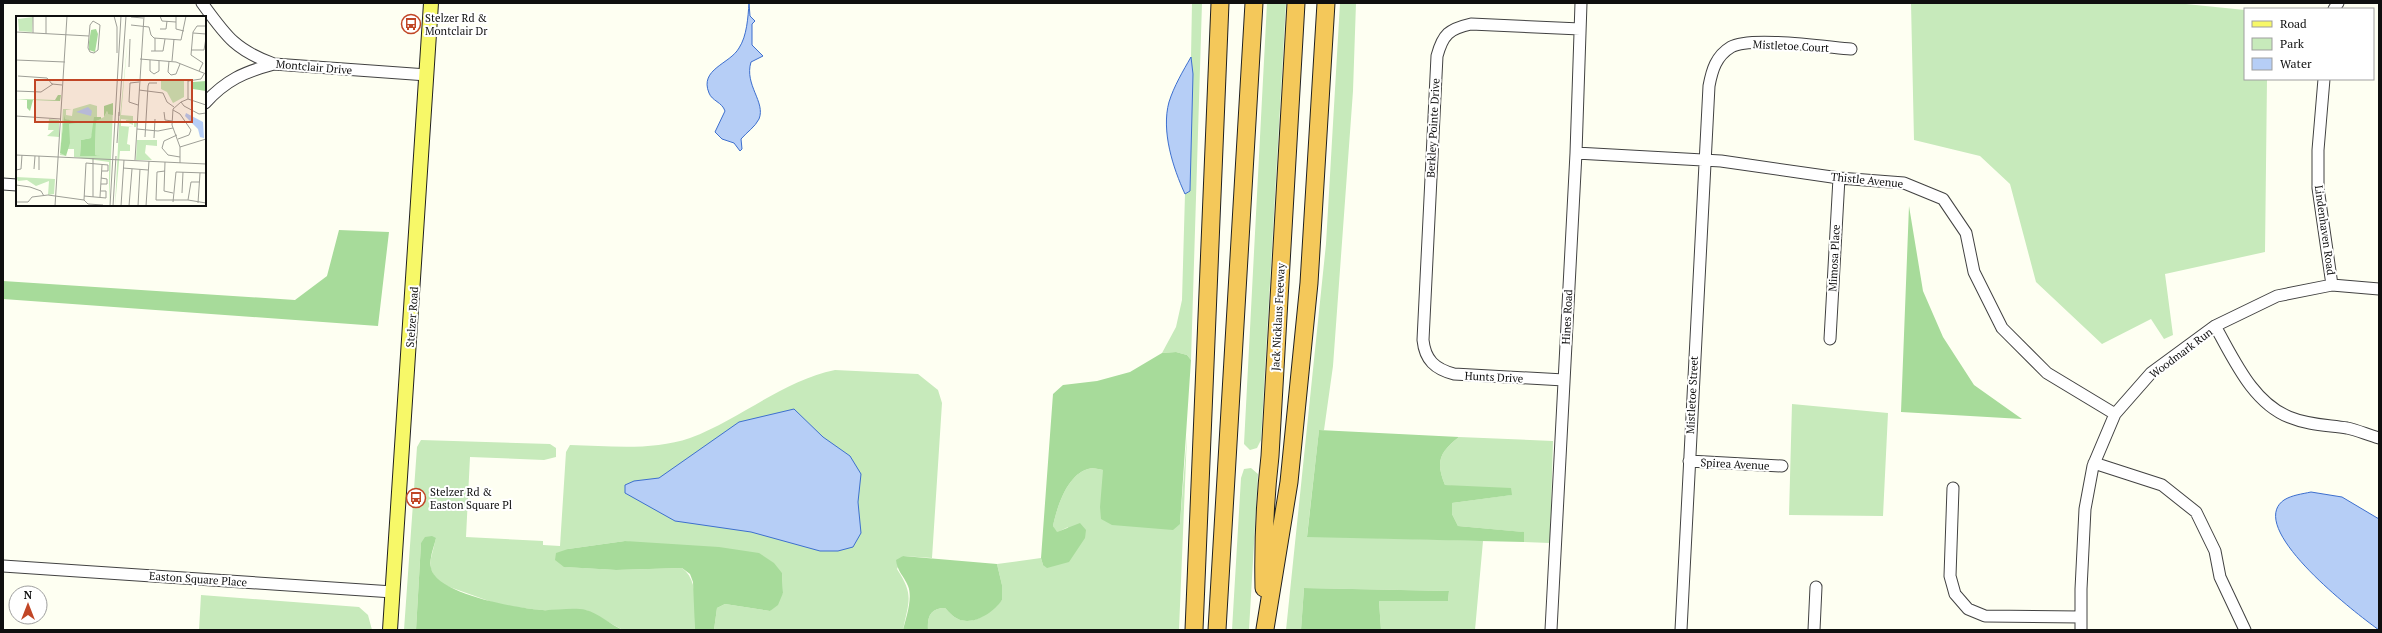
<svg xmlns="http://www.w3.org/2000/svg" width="2382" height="633" font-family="'PT Serif',serif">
<rect width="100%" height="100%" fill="#fefff2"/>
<path fill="#c7eabb" d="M 1192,3 L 1202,3 L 1191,360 L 1187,355 L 1176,352 L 1162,353 L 1176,327 L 1182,300 L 1185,194 L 1190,191 L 1193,74 L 1191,57 Z
M 1267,3 L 1286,3 L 1261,440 L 1257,448 L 1250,450 L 1244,444 Z
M 1340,3 L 1356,3 L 1353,91 L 1333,366 L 1324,430 L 1319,430 L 1307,536 L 1483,541 L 1475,630 L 1381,630 L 1379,601 L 1448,601 L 1449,591 L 1304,588 L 1301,630 L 1286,630 L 1326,244 Z
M 1911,3 L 2176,3 L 2245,10 L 2245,79 L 2267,79 L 2265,252 L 2165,274 L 2173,335 L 2164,339 L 2151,319 L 2102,344 L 2036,282 L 2010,184 L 1980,156 L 1914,140 Z
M 835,370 L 918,374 L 938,390 L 942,403 L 932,558 L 903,556 L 897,569 C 914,595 909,600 903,630 L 714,630 L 717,608 L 725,604 L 770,611 L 783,593 L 782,573 L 625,541 L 568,549 L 565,567 L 616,570 L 682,568 C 700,581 694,610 695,630 L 623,630 L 586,610 L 540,610 L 500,605 L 444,585 L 435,578 L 431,569 L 431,558 L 436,538 L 421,543 L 416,630 L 404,630 L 417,447 L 421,440 L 550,444 L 556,448 L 556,457 L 544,460 L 470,457 L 466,537 L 543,541 L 543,545 L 560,546 L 566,452 L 570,445 C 610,446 652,451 690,438 C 741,419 782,381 835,370 Z
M 1792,404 L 1888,413 L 1883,516 L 1789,515 Z
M 1187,435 L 1179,630 L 928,630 C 927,616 931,608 945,608 C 949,612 953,617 958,619 C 974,626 991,612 1002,600 L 1002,585 L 997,564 L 1041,558 L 1043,565 L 1068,527 L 1056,533 L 1053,526 C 1057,507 1067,475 1088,469 C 1092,467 1099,469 1103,470 L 1103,476 L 1180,524 Z
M 1459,437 L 1553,441 L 1550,543 L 1524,542 L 1523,532 L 1458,526 L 1452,514 L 1452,503 L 1511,495 L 1445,485 C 1435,461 1440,452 1459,437 Z
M 1251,468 L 1258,474 L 1249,630 L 1232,630 L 1241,478 L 1244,469 Z
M 201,595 L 359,607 L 368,615 L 372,630 L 199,630 Z"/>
<path fill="#a7db9a" d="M 1909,206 L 1923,291 L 1943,337 L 1974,385 L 2022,419 L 1901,412 Z
M 339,230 L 389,232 L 378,326 L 3,299 L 3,281 L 295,300 L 327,276 Z
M 1176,352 L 1187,355 L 1191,360 L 1180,524 L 1173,530 L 1112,525 L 1101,519 L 1100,507 L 1103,470 C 1099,469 1092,467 1088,469 C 1067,475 1057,507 1053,526 L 1057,532 L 1080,523 L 1086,530 L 1085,538 L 1069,562 L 1047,568 L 1043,565 L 1041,558 L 1053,394 L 1063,385 L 1097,381 L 1130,372 L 1162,353 Z
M 1319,430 L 1459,437 C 1440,452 1435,461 1445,485 L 1511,488 L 1512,495 L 1452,503 L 1452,514 L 1458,526 L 1524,532 L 1524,542 L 1307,537 Z
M 432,536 L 436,538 C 434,547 429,558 431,568 C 436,594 517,608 540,610 C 554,611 572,607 586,610 C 598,613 611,625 623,630 L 416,630 L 421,543 L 425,537 Z
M 625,541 L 719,547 L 759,553 L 774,563 L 782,573 L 783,593 L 778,605 L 770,611 L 725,604 L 717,608 L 714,630 L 695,630 L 693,582 L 690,574 L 682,568 L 616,570 L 564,567 L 555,560 L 556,553 L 568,549 Z
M 903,556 L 997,564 L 1002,585 L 1002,600 C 993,613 973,626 958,619 C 953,617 949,612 945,608 C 931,608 927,616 928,630 L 903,630 C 906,618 913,598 908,586 C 904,576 897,571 896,560 Z
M 1304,588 L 1449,591 L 1448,601 L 1379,601 L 1381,630 L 1301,630 Z"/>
<path fill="#b6cef6" stroke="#3d6fce" d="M 749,3 L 750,16 L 755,21 L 752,24 L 752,45 L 763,56 L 751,62 C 744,85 766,102 759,119 C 755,127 747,132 741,139 L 742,149 L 740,151 L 734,143 L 722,139 L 715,132 L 725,111 C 722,102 712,101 709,93 C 699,69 730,64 739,48 C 747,36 748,17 749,3 Z
M 1191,57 L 1193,74 L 1190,191 L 1185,194 C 1173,168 1161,131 1169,102 C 1174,86 1183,71 1191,57 Z
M 794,409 L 823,437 L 850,456 L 861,474 L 858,502 L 861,533 L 853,547 L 838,551 L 820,551 L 751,532 L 675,521 L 625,493 L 625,485 L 634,481 L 659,478 L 739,422 Z
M 2311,492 L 2342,497 L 2379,519 L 2379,630 C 2358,615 2244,528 2284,500 C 2292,495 2302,494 2311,492 Z"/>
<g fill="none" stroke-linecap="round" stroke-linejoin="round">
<defs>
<path id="minor" d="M 202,3 C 226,36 235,50 274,64 L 427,75
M 2334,9 L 2338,3
M 2324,79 L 2318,150 L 2318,188 L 2332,285
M 205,103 C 226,80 244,72 274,64
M 1576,153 L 1721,161 L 1839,178 L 1904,183 L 1943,199 L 1966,233 L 1974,272 L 2002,328 L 2047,373 L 2115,414
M 3,184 L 17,185
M 2215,326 C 2234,359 2252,402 2289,417 C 2308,425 2328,425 2347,428 C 2357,430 2368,435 2379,438
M 1830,339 L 1839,178
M 1564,380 L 1454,374 C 1435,369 1425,360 1423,340 L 1437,56 C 1443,34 1449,29 1471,24 L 1580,29
M 1689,461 L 1782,466
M 2094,463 L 2162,485 L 2196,512 L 2215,551 L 2220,577 L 2245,630
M 1953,488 L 1950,576 L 1955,594 L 1968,609 L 1985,616 L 2080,617
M 3,566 L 393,592
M 1551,630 L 1576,153 L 1581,3
M 1681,630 L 1709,86 C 1712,70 1716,56 1731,47 C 1750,36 1826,47 1851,49
M 1814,630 L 1816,587
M 2081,630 L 2081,589 L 2085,509 L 2093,466 L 2115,414 L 2151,373 L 2215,326 L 2277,296 L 2332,285 L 2379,289"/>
<path id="major" d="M 390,630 L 431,3"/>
<path id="highway" d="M 1264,588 C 1263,544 1265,500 1270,456 L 1296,3
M 1265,629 L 1289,482 L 1309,283 L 1326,3
M 1194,630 L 1220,3
M 1217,630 L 1254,3"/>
</defs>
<use href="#minor" stroke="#424242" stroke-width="13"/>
<use href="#major" stroke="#202020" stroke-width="16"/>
<use href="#highway" stroke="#202020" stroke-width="19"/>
<use href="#minor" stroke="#fff" stroke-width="11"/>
<use href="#major" stroke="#f7f868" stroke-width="14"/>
<use href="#highway" stroke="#f4c85a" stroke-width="17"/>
</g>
<defs>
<symbol id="bus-ring" viewBox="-11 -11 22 22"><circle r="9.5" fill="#fff" stroke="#c14626" stroke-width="1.5"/><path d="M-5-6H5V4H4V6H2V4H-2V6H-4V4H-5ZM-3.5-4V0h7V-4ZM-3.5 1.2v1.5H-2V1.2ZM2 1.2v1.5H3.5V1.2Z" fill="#c14626"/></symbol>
</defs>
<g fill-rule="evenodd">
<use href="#bus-ring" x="400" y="13" width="22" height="22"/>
<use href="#bus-ring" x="405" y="487" width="22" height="22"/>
</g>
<g text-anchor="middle" stroke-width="4" stroke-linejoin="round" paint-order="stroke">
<g font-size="11" fill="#0f0f0f" stroke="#fff" text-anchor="start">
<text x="425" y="22">Stelzer Rd &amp;<tspan x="425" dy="13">Montclair Dr</tspan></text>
<text x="430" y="496">Stelzer Rd &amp;<tspan x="430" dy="13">Easton Square Pl</tspan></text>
</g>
<g font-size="11" fill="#0f0f0f" stroke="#fff">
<text transform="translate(1791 46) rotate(3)" y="4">Mistletoe Court</text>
<text transform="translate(314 67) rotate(5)" y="4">Montclair Drive</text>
<text transform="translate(1433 128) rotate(-87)" y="4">Berkley Pointe Drive</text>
<text transform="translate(1867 180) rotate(6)" y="4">Thistle Avenue</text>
<text transform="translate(2325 230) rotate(82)" y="4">Lindenhaven Road</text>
<text transform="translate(1834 258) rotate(-87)" y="4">Mimosa Place</text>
<text transform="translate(412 317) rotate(-86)" y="4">Stelzer Road</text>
<text transform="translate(1278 317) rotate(-87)" y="4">Jack Nicklaus Freeway</text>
<text transform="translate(1567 317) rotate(-87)" y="4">Hines Road</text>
<text transform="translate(2181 353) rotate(-37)" y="4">Woodmark Run</text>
<text transform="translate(1494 377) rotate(3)" y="4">Hunts Drive</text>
<text transform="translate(1692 395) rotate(-87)" y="4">Mistletoe Street</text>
<text transform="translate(1735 464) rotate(3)" y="4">Spirea Avenue</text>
<text transform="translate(198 579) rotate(4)" y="4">Easton Square Place</text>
</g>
</g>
<g transform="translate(16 16)">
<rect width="190" height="190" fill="#fefff2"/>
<path d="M 17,1 L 16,16 L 3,15 L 2,3 ZM 112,21 L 105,99 L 117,100 L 117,109 L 110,106 L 110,104 L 114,104 L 105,103 L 105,110 L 118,111 L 118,107 L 121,107 L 120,111 L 113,111 L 111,128 L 114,129 L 114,135 L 104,135 L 99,190 L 103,110 ZM 145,63 L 168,65 L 168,81 L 157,87 L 151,76 L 145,73 ZM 74,88 L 81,90 L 81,101 L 75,122 L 65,124 L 64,140 L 83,140 L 79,139 L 80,105 L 88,101 L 91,95 L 92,98 L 97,98 L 97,93 L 93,190 L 93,146 L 58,141 L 58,133 L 51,133 L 53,108 L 65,107 L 48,103 L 48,99 L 44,137 L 51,140 L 44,139 L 47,93 L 56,93 L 50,94 L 50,99 L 56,100 L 57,93 ZM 33,103 L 43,104 L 43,121 L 31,120 L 38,114 L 32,114 ZM 121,124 L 141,124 L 141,130 L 130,129 L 129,137 L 136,144 L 120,144 ZM 0,161 L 39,163 L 38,178 L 32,179 L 33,165 L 20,170 L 11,164 L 2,165 Z" fill="#c7eabb"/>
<path d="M 80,13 L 82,18 L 79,36 L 73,34 L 73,26 L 75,14 ZM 190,65 L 190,75 L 177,73 L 177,66 ZM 42,79 L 45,79 L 44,85 L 17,84 L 14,95 L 11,92 L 11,84 L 0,83 L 39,84 ZM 97,87 L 97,99 L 92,98 L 91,95 L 88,101 L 88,90 ZM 48,99 L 49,103 L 66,107 L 53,108 L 54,127 L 50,140 L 44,137 ZM 78,101 L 85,101 L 85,103 L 80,105 L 79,139 L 84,140 L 64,140 L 65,124 L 75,122 Z" fill="#a7db9a"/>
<path d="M 72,91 L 76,95 L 75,100 L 60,96 ZM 170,97 L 187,106 L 188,122 L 184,121 L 182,113 L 169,100 Z" fill="#b6cef6"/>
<path fill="none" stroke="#9e9f97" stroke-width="1" d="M 98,0 L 101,11 L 101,37M 144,0 L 146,5 L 160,6M 160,0 L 160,13 L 168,15M 115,1 L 127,2M 77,5 L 84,9 L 82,34 L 78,37 L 74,36 L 72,32 L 74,9 ZM 115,9 L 133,11 L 135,19 L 138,22 L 165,24 L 170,0M 144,13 L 150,13 L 151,5M 0,16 L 73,20M 17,17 L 17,0M 177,17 L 190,18M 30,18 L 30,0M 175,34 L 188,34 L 190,22M 135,35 L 147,35 L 149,23M 139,35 L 139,22M 0,40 L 0,0M 124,43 L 160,46 L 190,58M 0,44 L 49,46M 134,44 L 134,55 L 138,58 L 143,55 L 143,45M 153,45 L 152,56 L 155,59 L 160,58 L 164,48M 156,45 L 158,23M 113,51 L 114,23M 183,55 L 187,47 L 175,39 L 177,16 L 181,10 L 190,10M 2,60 L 31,62 L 36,68 L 46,69M 123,74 L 147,77 L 151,86 L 158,91M 0,75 L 25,76 L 37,68M 172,83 L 172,65 L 185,63 L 188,58M 165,86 L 168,90 L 183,98 L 190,97M 122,89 L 113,86 L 114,67 L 123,66M 157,94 L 164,98 L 175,114 L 173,119 L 162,123M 148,96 L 149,104 L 156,105M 0,100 L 45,103M 103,100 L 110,0M 121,113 L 142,115 L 157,112M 161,119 L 148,125 L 146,132 L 152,139 L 164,141M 129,121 L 132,70 L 133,67 L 141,67M 138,122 L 139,103M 101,127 L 103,96M 164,131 L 190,123M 0,139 L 190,148M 119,144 L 128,0M 149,146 L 148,175 L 157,177M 164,147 L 164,131 L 156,109 L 157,93 L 165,86 L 172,83 L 190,89M 107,152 L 132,154M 18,153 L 19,140M 0,154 L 5,153 L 6,139M 23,154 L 23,140M 149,155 L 141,156 L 140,184 L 172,184M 85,168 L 91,168 L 91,163 L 85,162M 0,169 L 14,171 L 25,175 L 28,180M 166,177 L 167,156M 68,180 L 90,182 L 90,175 L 85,175M 16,181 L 32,179 L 68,184M 77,181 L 77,142M 84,181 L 86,149M 172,184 L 175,166 L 184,166M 172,184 L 190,187M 0,186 L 12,186 L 16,181M 157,186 L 160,156 L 190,157M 182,187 L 184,157M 72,188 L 68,184 L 70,147 L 92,149 L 92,155 L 86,155M 72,188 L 87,189M 39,190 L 51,0M 94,190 L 105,0M 97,190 L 100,140M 105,190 L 108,144M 113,190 L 116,153M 122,190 L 124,153M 130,190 L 133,145"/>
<path fill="#c14626" fill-opacity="0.15" stroke="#c14626" stroke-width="2" d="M 19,64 L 176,64 L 176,106 L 19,106 Z"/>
<rect width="190" height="190" fill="none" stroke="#0f0f0f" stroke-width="2"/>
</g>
<rect width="2382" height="633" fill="none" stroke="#0f0f0f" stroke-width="8"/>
<rect x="2244" y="8" width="130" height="72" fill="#ffffff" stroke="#9f9f9f"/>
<rect x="2252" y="21" width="20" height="6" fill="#f7f868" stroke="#9f9f9f"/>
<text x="2280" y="28" font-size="12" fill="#0f0f0f">Road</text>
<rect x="2252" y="38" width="20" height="12" fill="#c7eabb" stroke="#9f9f9f"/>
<text x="2280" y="48" font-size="12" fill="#0f0f0f">Park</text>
<rect x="2252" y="58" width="20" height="12" fill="#b6cef6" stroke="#9f9f9f"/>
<text x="2280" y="68" font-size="12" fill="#0f0f0f">Water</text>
<g transform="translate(28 605)"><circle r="19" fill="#ffffff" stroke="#9f9f9f"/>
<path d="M0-3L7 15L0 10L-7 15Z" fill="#c14626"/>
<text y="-6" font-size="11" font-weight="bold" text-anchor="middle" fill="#0f0f0f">N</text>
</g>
</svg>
